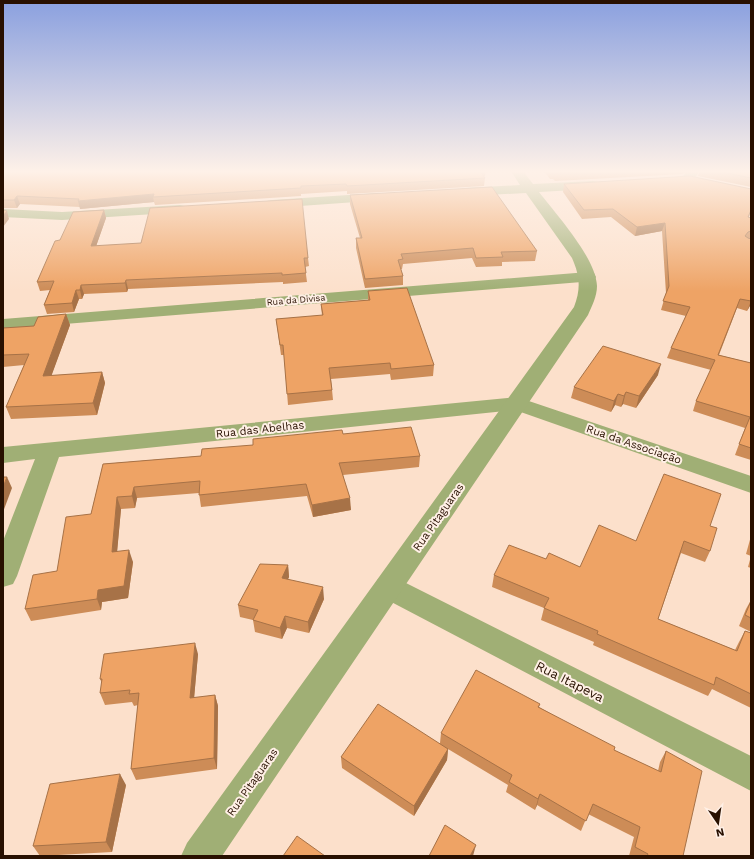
<svg xmlns="http://www.w3.org/2000/svg" width="754" height="859" font-family="'Work Sans',sans-serif">
<rect width="100%" height="100%" fill="#fce0cb"/>
<g fill="none" stroke-linecap="round" stroke-linejoin="round">
<path fill="#a0af75" fill-rule="evenodd" d="M 687,171 L 699,171 L 693,182 L 688,183 L 681,179 Z
M 588,272 L 594,273 L 596,277 L 594,281 L 3,329 L 3,319 Z
M 517,397 L 751,476 L 751,493 L 515,410 L 59,457 L 17,576 L 13,584 L 3,587 L 3,541 L 35,459 L 3,463 L 3,447 Z
M 388,576 L 398,579 L 751,756 L 751,791 L 378,595 L 374,587 L 378,579 Z"/>
<path fill="#a0af75" fill-rule="evenodd" d="M 511,171 L 523,171 L 533,184 L 593,181 L 598,182 L 600,185 L 598,188 L 593,189 L 539,192 C 556,214 596,258 597,286 C 597,296 592,306 588,315 L 222,856 L 181,856 L 187,843 L 574,307 C 581,289 580,276 572,258 L 526,193 L 465,196 L 460,195 L 458,192 L 460,189 L 465,188 L 520,185 Z
M 379,193 L 384,194 L 386,197 L 384,200 L 272,208 L 267,207 L 265,204 L 267,201 L 272,200 Z
M 180,205 L 185,206 L 187,209 L 185,212 L 62,220 L 3,217 L 3,209 L 62,212 Z"/>
</g>
<path fill="#cd8c57" d="M 3,171 L 486,171 L 485,176 L 483,176 L 485,178 L 484,186 L 347,194 L 347,191 L 301,194 L 301,196 L 155,205 L 154,202 L 80,209 L 80,207 L 20,204 L 17,208 L 3,208 Z
M 544,171 L 686,171 L 683,174 L 555,181 L 553,179 L 550,179 Z
M 700,171 L 751,171 L 751,187 L 698,176 Z
M 564,184 L 751,189 L 751,212 L 749,217 L 751,218 L 751,304 L 747,311 L 737,308 L 719,355 L 751,363 L 751,460 L 735,455 L 745,428 L 693,411 L 696,401 L 711,370 L 667,358 L 671,348 L 686,316 L 661,310 L 666,293 L 662,231 L 635,236 L 611,217 L 582,219 L 563,192 Z
M 350,195 L 537,251 L 535,261 L 502,262 L 502,266 L 476,267 L 472,258 L 403,264 L 402,269 L 401,269 L 403,276 L 403,285 L 365,288 L 356,248 L 356,238 L 360,238 L 350,204 Z
M 104,210 L 106,218 L 96,246 L 308,258 L 309,266 L 305,267 L 307,282 L 283,284 L 283,282 L 128,289 L 127,292 L 84,294 L 82,299 L 79,299 L 74,312 L 47,314 L 44,305 L 50,290 L 40,291 L 37,282 L 60,240 Z
M 368,291 L 434,365 L 433,376 L 391,380 L 390,374 L 331,379 L 333,400 L 288,405 L 284,355 L 281,355 L 276,319 L 322,316 L 321,304 L 368,300 Z
M 66,314 L 70,325 L 51,376 L 102,372 L 105,383 L 97,415 L 11,419 L 6,407 L 24,365 L 3,367 L 3,328 L 34,326 Z
M 658,375 L 636,408 L 623,404 L 621,407 L 615,405 L 611,412 L 571,398 L 574,387 Z
M 343,434 L 420,456 L 419,467 L 343,475 L 351,510 L 313,517 L 307,496 L 201,507 L 199,493 L 137,498 L 135,508 L 121,509 L 117,551 L 133,562 L 128,598 L 102,602 L 101,610 L 31,621 L 25,609 L 57,571 L 91,514 L 103,464 L 201,456 L 253,445 Z
M 710,526 L 710,551 L 705,562 L 681,553 L 658,619 L 735,650 L 739,642 L 745,631 L 751,633 L 751,708 L 712,689 L 708,696 L 593,645 L 594,642 L 541,620 L 544,608 L 492,587 L 494,575 L 546,559 L 580,567 L 636,541 Z
M 751,536 L 751,568 L 748,567 L 751,556 L 746,554 Z
M 288,565 L 289,577 L 288,579 L 324,599 L 309,633 L 287,628 L 282,639 L 255,632 L 253,620 L 240,617 L 238,605 Z
M 751,600 L 751,632 L 739,626 L 746,609 Z
M 198,654 L 194,698 L 215,695 L 218,706 L 217,769 L 136,780 L 131,769 L 138,705 L 134,706 L 132,702 L 105,705 L 100,693 L 102,683 L 100,679 Z
M 540,704 L 539,707 L 614,750 L 658,771 L 660,762 L 666,751 L 683,856 L 629,856 L 634,837 L 588,814 L 581,831 L 537,805 L 535,810 L 506,792 L 508,785 L 448,749 L 447,760 L 414,816 L 342,768 L 341,757 L 440,743 L 441,733 Z
M 126,785 L 112,852 L 40,856 L 33,846 Z"/>
<path fill="#a77247" d="M 154,194 L 153,197 L 154,202 L 80,209 L 78,201 Z
M 17,196 L 20,204 L 17,208 L 14,200 Z
M 104,210 L 106,218 L 93,255 L 91,246 Z
M 7,211 L 9,219 L 3,227 L 3,216 Z
M 665,223 L 662,231 L 635,236 L 637,227 Z
M 126,280 L 128,289 L 127,292 L 125,283 Z
M 81,285 L 84,294 L 82,299 L 80,290 Z
M 76,290 L 79,299 L 74,312 L 72,303 Z
M 751,301 L 751,304 L 747,311 Z
M 66,314 L 70,325 L 47,388 L 43,376 Z
M 661,364 L 658,375 L 636,408 L 639,396 Z
M 102,372 L 105,383 L 97,415 L 93,403 Z
M 626,392 L 623,404 L 621,407 L 624,396 Z
M 618,394 L 615,405 L 611,412 L 614,401 Z
M 7,477 L 12,488 L 3,512 L 3,487 Z
M 134,487 L 137,498 L 135,508 L 132,496 Z
M 117,497 L 121,509 L 116,564 L 112,552 Z
M 350,498 L 351,510 L 313,517 L 312,505 Z
M 129,550 L 133,562 L 128,598 L 102,602 L 101,610 L 97,599 L 98,590 Z
M 288,565 L 289,577 L 283,589 L 282,578 Z
M 323,587 L 324,599 L 309,633 L 308,622 Z
M 285,616 L 287,628 L 282,639 L 280,628 Z
M 195,643 L 198,654 L 193,710 L 190,698 Z
M 215,695 L 218,706 L 217,769 L 214,758 Z
M 448,749 L 447,760 L 414,816 L 414,806 Z
M 120,774 L 126,785 L 112,852 L 106,842 Z
M 540,794 L 537,805 L 535,810 L 538,799 Z
M 476,845 L 473,856 L 470,856 Z"/>
<path fill="#eea365" stroke="#a77247" d="M 3,171 L 480,171 L 485,178 L 347,186 L 346,184 L 301,186 L 301,188 L 153,197 L 154,194 L 78,201 L 79,199 L 17,196 L 14,200 L 3,200 Z
M 555,171 L 595,171 L 556,173 Z
M 717,171 L 751,171 L 751,178 Z
M 690,176 L 751,189 L 751,210 L 748,217 L 751,218 L 751,231 L 748,232 L 745,236 L 748,238 L 751,239 L 751,301 L 740,299 L 718,355 L 751,363 L 751,448 L 739,444 L 750,417 L 696,401 L 715,360 L 671,348 L 690,307 L 663,301 L 669,286 L 665,223 L 637,227 L 613,209 L 584,210 L 564,184 Z
M 492,187 L 537,251 L 501,252 L 503,257 L 476,258 L 473,248 L 401,254 L 403,259 L 398,260 L 403,276 L 365,279 L 356,238 L 362,238 L 350,195 Z
M 302,199 L 308,258 L 304,258 L 306,273 L 282,275 L 282,273 L 126,280 L 125,283 L 81,285 L 80,290 L 76,290 L 72,303 L 44,305 L 54,281 L 37,282 L 55,241 L 60,240 L 73,212 L 104,210 L 91,246 L 141,243 L 150,208 Z
M 3,210 L 7,211 L 3,216 Z
M 407,288 L 434,365 L 391,369 L 390,363 L 329,368 L 332,390 L 287,394 L 283,345 L 280,345 L 276,319 L 323,315 L 321,304 L 370,300 L 368,291 Z
M 66,314 L 43,376 L 102,372 L 93,403 L 6,407 L 29,354 L 3,355 L 3,328 L 34,326 L 38,317 Z
M 603,346 L 661,364 L 639,396 L 626,392 L 624,396 L 618,394 L 614,401 L 574,387 Z
M 411,427 L 420,456 L 339,463 L 350,498 L 312,505 L 306,484 L 199,495 L 200,481 L 134,487 L 132,496 L 117,497 L 112,552 L 129,550 L 124,586 L 98,590 L 97,599 L 25,609 L 33,575 L 57,571 L 66,517 L 91,514 L 103,464 L 201,456 L 202,449 L 253,445 L 253,439 L 342,430 L 343,434 Z
M 664,474 L 721,494 L 710,526 L 717,528 L 710,551 L 684,541 L 658,619 L 737,651 L 745,631 L 751,633 L 751,694 L 716,677 L 714,685 L 597,634 L 598,631 L 544,608 L 549,598 L 494,575 L 509,545 L 546,559 L 549,553 L 580,567 L 599,525 L 636,541 Z
M 3,477 L 7,477 L 3,487 Z
M 260,564 L 288,565 L 282,578 L 323,587 L 308,622 L 285,616 L 280,628 L 253,620 L 258,610 L 238,605 Z
M 751,601 L 751,618 L 745,615 Z
M 195,643 L 190,698 L 215,695 L 214,758 L 131,769 L 139,693 L 129,694 L 130,690 L 100,693 L 102,679 L 100,679 L 104,654 Z
M 476,670 L 540,704 L 538,707 L 615,747 L 614,750 L 661,772 L 666,751 L 702,771 L 683,856 L 647,856 L 648,854 L 635,847 L 640,827 L 593,804 L 586,821 L 540,794 L 538,799 L 509,782 L 512,775 L 441,733 Z
M 378,704 L 448,749 L 414,806 L 341,757 Z
M 120,774 L 106,842 L 33,846 L 50,784 Z
M 445,825 L 476,845 L 470,856 L 429,856 Z
M 297,836 L 325,856 L 283,856 Z"/>
<linearGradient id="sky" x2="0" y2="1"><stop stop-color="#8aa0df"/><stop offset="0.59" stop-color="#fef1e8"/><stop offset="1" stop-color="#fef1e8" stop-opacity="0"/></linearGradient>
<rect width="754" height="291" fill="url(#sky)"/>
<g text-anchor="middle" stroke-width="4" stroke-linejoin="round" paint-order="stroke">
<g font-size="9" fill="#281000" stroke="#fff0e6">
<text transform="translate(296 300) rotate(-5)" y="3">Rua da Divisa</text>
</g>
<g font-size="11" fill="#281000" stroke="#fff0e6">
<text transform="translate(260 429) rotate(-6)" y="4">Rua das Abelhas</text>
<text transform="translate(634 444) rotate(19)" y="4">Rua da Associação</text>
<text transform="translate(438 517) rotate(-55)" y="4">Rua Pitaguaras</text>
<text transform="translate(252 782) rotate(-55)" y="4">Rua Pitaguaras</text>
</g>
<g font-size="13" fill="#281000" stroke="#fff0e6">
<text transform="translate(570 681) rotate(27)" y="5">Rua Itapeva</text>
</g>
</g>
<rect width="754" height="859" fill="none" stroke="#281000" stroke-width="8"/>
<g transform="translate(718 823) rotate(167)" stroke="#fff0e6" stroke-width="3" paint-order="stroke">
<path d="M0-3L7 15L0 10L-7 15Z" fill="#281000"/>
<text y="-6" font-size="11" font-weight="bold" text-anchor="middle" fill="#281000">N</text>
</g>
</svg>
